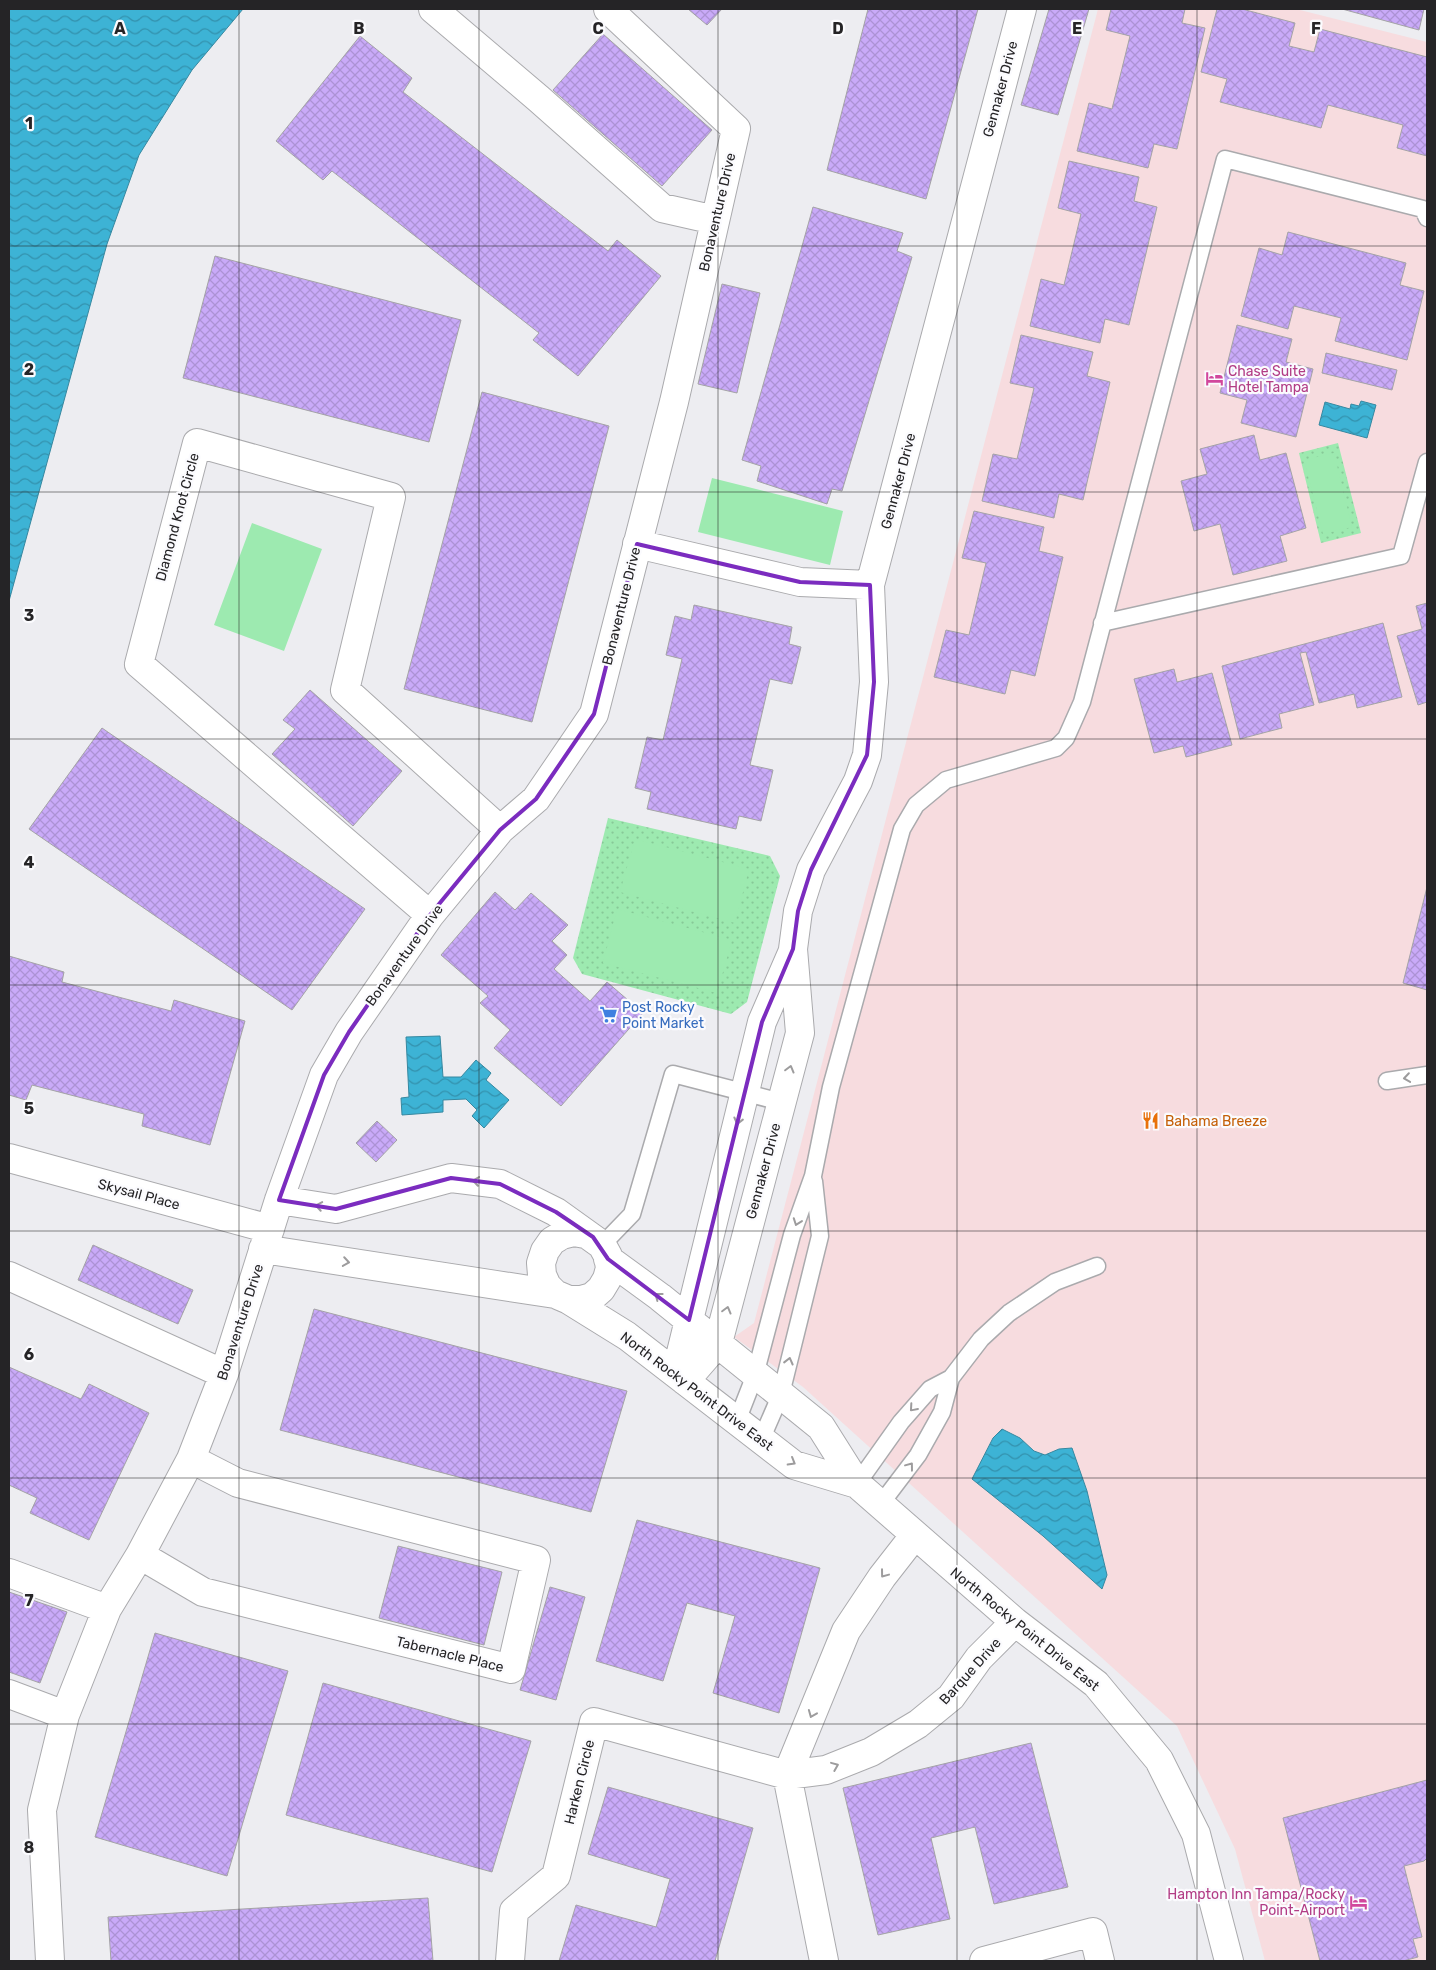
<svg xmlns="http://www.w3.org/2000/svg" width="1436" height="1970" font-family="Rubik,sans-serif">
<defs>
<pattern id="grass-dots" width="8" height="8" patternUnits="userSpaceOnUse" patternTransform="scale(1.25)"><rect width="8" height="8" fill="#9deab0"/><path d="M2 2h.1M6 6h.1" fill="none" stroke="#87c997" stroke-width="1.8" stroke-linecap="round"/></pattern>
<pattern id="water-waves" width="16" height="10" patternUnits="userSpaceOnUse" patternTransform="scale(1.25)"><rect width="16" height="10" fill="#3db3d5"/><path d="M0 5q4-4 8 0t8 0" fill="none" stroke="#3391ad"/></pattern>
<pattern id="building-cross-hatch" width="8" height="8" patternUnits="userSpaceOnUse" patternTransform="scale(1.25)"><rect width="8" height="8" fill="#c9aaf8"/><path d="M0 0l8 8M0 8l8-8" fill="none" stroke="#ac92d4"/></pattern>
</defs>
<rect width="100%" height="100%" fill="#ededf1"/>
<path fill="#f7dcdf" d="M 1098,9 L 1296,9 L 1427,42 L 1427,1961 L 1265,1961 L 1235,1849 L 1177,1726 L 803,1387 L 734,1337 L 754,1323 Z"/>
<path fill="url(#grass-dots)" d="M 1338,443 L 1361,533 L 1321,543 L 1299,453 Z
M 608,818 L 770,856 L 780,876 L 747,1002 L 731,1014 L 582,974 L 573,958 Z"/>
<path fill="#9deab0" d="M 1334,453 L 1352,527 L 1323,534 L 1304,460 Z
M 712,478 L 843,511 L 830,565 L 698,532 Z
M 252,523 L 322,549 L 284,651 L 214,625 Z
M 635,839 L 749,869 L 735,923 L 620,892 Z
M 617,909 L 732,940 L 717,993 L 603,963 Z"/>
<path fill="url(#water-waves)" stroke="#3688a0" d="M 9,9 L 243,9 L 192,70 L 139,155 L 107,244 L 9,601 Z
M 1361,401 L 1376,405 L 1367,438 L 1319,425 L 1325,402 L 1350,409 L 1351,404 L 1359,406 Z
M 440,1036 L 443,1077 L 461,1077 L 476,1060 L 491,1073 L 486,1080 L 509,1100 L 484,1128 L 472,1116 L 477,1110 L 466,1099 L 443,1100 L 443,1112 L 402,1115 L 401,1098 L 409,1097 L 406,1037 Z
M 1002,1429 L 1020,1438 L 1034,1451 L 1045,1455 L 1059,1449 L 1072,1448 L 1087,1491 L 1107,1575 L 1102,1589 L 1043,1536 L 972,1479 L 993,1438 Z"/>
<path fill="url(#building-cross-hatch)" stroke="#a4a3a6" d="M 688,9 L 722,9 L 707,25 Z
M 868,9 L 978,9 L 926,199 L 827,170 Z
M 1049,9 L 1089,9 L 1058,115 L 1021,105 Z
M 1111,9 L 1185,9 L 1182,23 L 1205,28 L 1177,149 L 1154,144 L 1148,168 L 1077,151 L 1089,103 L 1112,109 L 1130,36 L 1106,30 Z
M 1217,9 L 1242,9 L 1295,23 L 1289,46 L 1314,52 L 1320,29 L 1427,57 L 1427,156 L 1397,148 L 1403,125 L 1328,105 L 1321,128 L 1220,102 L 1227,79 L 1201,72 Z
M 1342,9 L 1424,9 L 1419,30 Z
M 603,34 L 712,130 L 662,186 L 553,90 Z
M 360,36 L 412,78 L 403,92 L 608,251 L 617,240 L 661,276 L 578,376 L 533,340 L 539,333 L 332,171 L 323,180 L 276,141 Z
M 1069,161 L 1139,177 L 1134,201 L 1157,207 L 1129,325 L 1105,319 L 1100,343 L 1030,326 L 1041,279 L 1064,285 L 1081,214 L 1058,208 Z
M 813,207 L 903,233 L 897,251 L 912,257 L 842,491 L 832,489 L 827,504 L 757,481 L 761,466 L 742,460 Z
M 1288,232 L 1406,263 L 1400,285 L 1424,291 L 1407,360 L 1335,341 L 1341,318 L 1294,306 L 1288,329 L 1241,316 L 1259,248 L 1282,255 Z
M 215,256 L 461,320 L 429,442 L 183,378 Z
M 722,284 L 760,293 L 737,393 L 698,384 Z
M 1237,325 L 1292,339 L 1286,362 L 1313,369 L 1296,437 L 1241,423 L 1247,400 L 1220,393 Z
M 1021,335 L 1093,352 L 1087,376 L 1110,382 L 1083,500 L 1059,494 L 1054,518 L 982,501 L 993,454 L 1017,459 L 1034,388 L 1010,383 Z
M 1326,353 L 1397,370 L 1392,390 L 1322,373 Z
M 482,392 L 609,426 L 532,722 L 404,689 Z
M 1254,435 L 1260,460 L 1286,453 L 1306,528 L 1280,536 L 1287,561 L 1233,575 L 1220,524 L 1194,531 L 1181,481 L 1207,474 L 1200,449 Z
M 974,511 L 1044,527 L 1039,551 L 1063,557 L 1035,676 L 1011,670 L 1005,694 L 934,677 L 946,630 L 969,635 L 986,563 L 962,558 Z
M 1427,603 L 1427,702 L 1418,705 L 1397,636 L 1422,629 L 1416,606 Z
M 694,605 L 792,627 L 789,644 L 801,647 L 792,684 L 770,679 L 750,765 L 773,770 L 761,821 L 739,816 L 736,829 L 647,809 L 651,792 L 635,788 L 647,737 L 663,740 L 682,659 L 666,655 L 675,616 L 691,620 Z
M 1383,623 L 1402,697 L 1357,708 L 1354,694 L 1319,703 L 1306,652 L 1300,653 L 1314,705 L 1279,714 L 1282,728 L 1240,739 L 1222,666 Z
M 1174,669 L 1177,682 L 1212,673 L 1232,745 L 1186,757 L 1183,746 L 1154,753 L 1134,679 Z
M 310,690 L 402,771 L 353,826 L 272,754 L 295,729 L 283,720 Z
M 102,728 L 365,909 L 292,1010 L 29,829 Z
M 1427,887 L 1427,990 L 1403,983 Z
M 495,892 L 515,910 L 531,893 L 568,925 L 552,941 L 567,955 L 554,969 L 590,1001 L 607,982 L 643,1013 L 561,1106 L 494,1048 L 510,1030 L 480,1003 L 488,996 L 441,955 Z
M 9,956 L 64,972 L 62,982 L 171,1011 L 174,1000 L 245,1021 L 210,1145 L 142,1126 L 144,1114 L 32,1085 L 26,1100 L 9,1095 Z
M 377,1121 L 397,1140 L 376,1162 L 356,1143 Z
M 93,1245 L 193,1290 L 178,1324 L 78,1280 Z
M 314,1309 L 627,1391 L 591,1512 L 280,1430 Z
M 9,1367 L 81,1399 L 89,1384 L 149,1413 L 89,1540 L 30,1513 L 37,1498 L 9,1485 Z
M 637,1520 L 820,1568 L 779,1713 L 713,1693 L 735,1616 L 687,1603 L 663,1681 L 596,1661 Z
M 398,1546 L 502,1572 L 484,1645 L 379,1618 Z
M 550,1587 L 585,1597 L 556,1700 L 520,1690 Z
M 9,1592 L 67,1612 L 40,1683 L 9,1672 Z
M 155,1633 L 288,1671 L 227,1876 L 95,1837 Z
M 323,1683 L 531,1741 L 492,1872 L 286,1815 Z
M 1031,1743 L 1068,1887 L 994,1904 L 975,1827 L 931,1838 L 950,1919 L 878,1935 L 843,1788 Z
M 1427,1780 L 1427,1858 L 1424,1861 L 1404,1866 L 1422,1937 L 1413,1939 L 1418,1957 L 1403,1961 L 1320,1961 L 1283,1818 Z
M 608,1787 L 753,1828 L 715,1961 L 559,1961 L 576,1905 L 656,1927 L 659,1917 L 670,1879 L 588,1854 Z
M 428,1898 L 433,1961 L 111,1961 L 108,1917 Z"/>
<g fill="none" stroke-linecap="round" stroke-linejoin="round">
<defs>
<path id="lane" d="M 1102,623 L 1401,556 L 1427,462
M 1387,1081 L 1427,1075
M 602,1245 L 632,1214 L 673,1074 L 781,1102
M 737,1421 L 755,1375 L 792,1235 L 813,1176 L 831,1087 L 902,829 L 916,805 L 946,780 L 1056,748 L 1066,738 L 1082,702 L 1225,159 L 1423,209 L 1427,218
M 761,1440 L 781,1394 L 820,1236 L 814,1181
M 857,1484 L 901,1422 L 930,1389 L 951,1378
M 880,1505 L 918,1455 L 942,1412 L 951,1378 L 981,1339 L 1009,1313 L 1055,1282 L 1097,1266"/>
<path id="street" d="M 433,9 L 539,99 L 662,208 L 715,220
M 637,544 L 800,582 L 870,585
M 430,915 L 139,664 L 197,443 L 391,497 L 345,690 L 500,830
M 9,1158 L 270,1229
M 279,1200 L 336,1209 L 451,1178 L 500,1184 L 556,1212 L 602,1245 L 608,1256 L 610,1268 L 607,1279 L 601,1289 L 592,1297 L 581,1300 L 569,1300 L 555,1294 L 547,1286 L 542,1275 L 541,1263 L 545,1251 L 552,1241 L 562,1235 L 574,1232 L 585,1234
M 263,1249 L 555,1294
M 608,1259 L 660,1297 L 821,1427 L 857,1484 L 1015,1622 L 1096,1684 L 1159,1760 L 1196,1834 L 1229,1961
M 9,1276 L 224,1374
M 569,1300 L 627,1336 L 794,1465 L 857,1484
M 676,1373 L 762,1022 L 792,953
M 685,1381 L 718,1343 L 800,1033 L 793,949 L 798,911 L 811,870 L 858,781 L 867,755 L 874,682 L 870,585 L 1022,9
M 140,1555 L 203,1592 L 511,1669 L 536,1560 L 238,1483 L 191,1459
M 9,1573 L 107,1609
M 9,1694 L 65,1715
M 50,1961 L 42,1810 L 65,1715 L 107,1609 L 140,1555 L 191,1459 L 224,1374 L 279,1200 L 324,1075 L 349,1032 L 430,915 L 500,830 L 536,799 L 594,714 L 674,402 L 736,129 L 608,9
M 510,1961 L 514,1911 L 556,1876 L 594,1722 L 787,1775 L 826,1770 L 871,1752 L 918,1724 L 951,1697 L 979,1658 L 1015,1622
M 824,1961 L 787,1775 L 846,1631 L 882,1577 L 914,1536
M 984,1961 L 1093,1932 L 1100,1961"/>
</defs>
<use href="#lane" stroke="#aaaaad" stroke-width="19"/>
<use href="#street" stroke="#aaaaad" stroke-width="30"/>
<use href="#lane" stroke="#fff" stroke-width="16"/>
<use href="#street" stroke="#fff" stroke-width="28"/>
</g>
<defs><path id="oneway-chevron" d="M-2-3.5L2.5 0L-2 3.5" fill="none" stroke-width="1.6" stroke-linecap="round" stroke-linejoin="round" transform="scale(1.25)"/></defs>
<g stroke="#9d9c9d">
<use href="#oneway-chevron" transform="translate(790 1069) rotate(-75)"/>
<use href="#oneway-chevron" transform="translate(1407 1078) rotate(172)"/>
<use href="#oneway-chevron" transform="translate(738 1121) rotate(104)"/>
<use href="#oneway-chevron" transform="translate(476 1181) rotate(-172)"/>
<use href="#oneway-chevron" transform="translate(319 1206) rotate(-170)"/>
<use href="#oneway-chevron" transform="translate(797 1222) rotate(110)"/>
<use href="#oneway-chevron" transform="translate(346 1262) rotate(9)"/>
<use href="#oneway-chevron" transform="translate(658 1296) rotate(-143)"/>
<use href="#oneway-chevron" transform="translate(727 1310) rotate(-75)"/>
<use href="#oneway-chevron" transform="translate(789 1361) rotate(-76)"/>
<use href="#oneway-chevron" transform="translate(913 1408) rotate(131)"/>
<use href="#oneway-chevron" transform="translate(792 1462) rotate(30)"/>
<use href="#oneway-chevron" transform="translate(910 1466) rotate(-53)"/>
<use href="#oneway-chevron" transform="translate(884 1574) rotate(127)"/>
<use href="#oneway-chevron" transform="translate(812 1714) rotate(112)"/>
<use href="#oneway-chevron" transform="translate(835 1766) rotate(-22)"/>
</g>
<path fill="none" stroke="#7b2cbf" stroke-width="4" stroke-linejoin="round" d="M 637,544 L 800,582 L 870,585 L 874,682 L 867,755 L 811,870 L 798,911 L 793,949 L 762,1022 L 689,1320 L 608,1259 L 593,1237 L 556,1212 L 500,1184 L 451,1178 L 336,1209 L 279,1200 L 324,1075 L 349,1032 L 430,915 L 500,830 L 536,799 L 594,714 Z"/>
<path fill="none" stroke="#252426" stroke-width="1" stroke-opacity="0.55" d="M 239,9 L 239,1961M 479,9 L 479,1961M 718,9 L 718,1961M 957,9 L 957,1961M 1197,9 L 1197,1961M 9,246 L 1427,246M 9,492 L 1427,492M 9,739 L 1427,739M 9,985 L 1427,985M 9,1231 L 1427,1231M 9,1478 L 1427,1478M 9,1724 L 1427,1724"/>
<defs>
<symbol id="hotel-bare" viewBox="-9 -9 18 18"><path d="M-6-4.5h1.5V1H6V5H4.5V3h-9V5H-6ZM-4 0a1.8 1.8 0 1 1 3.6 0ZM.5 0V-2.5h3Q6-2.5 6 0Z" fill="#d1479c" stroke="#fbfbfe" stroke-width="2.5" paint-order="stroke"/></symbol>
<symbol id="supermarket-bare" viewBox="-9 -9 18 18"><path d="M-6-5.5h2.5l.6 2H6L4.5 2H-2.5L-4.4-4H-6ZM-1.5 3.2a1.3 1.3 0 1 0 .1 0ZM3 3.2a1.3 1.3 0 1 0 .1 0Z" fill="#3f7fe0" stroke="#fbfbfe" stroke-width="2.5" paint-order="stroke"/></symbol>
<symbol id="restaurant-bare" viewBox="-9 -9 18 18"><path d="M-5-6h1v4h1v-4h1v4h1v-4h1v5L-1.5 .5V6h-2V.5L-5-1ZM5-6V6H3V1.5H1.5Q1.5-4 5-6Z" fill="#e8710a" stroke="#fbfbfe" stroke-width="2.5" paint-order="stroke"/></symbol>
</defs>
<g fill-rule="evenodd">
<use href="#hotel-bare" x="1202" y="366" width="25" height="25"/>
<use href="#supermarket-bare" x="596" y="1002" width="25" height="25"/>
<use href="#restaurant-bare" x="1138" y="1108" width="25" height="25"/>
<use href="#hotel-bare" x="1346" y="1890" width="25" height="25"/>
</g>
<g text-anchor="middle" stroke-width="4.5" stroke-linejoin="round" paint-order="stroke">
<g font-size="14" fill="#252426" stroke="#fbfbfe">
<text transform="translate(1000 89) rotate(-75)" y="5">Gennaker Drive</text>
<text transform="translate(717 212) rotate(-77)" y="5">Bonaventure Drive</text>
<text transform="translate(898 481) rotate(-75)" y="5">Gennaker Drive</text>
<text transform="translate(177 517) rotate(-75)" y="5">Diamond Knot Circle</text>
<text transform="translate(621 606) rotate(-76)" y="5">Bonaventure Drive</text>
<text transform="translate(404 955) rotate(-54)" y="5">Bonaventure Drive</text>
<text transform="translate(763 1171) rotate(-75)" y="5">Gennaker Drive</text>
<text transform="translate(139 1194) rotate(15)" y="5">Skysail Place</text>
<text transform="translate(240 1322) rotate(-72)" y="5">Bonaventure Drive</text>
<text transform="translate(697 1391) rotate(37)" y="5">North Rocky Point Drive East</text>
<text transform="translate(1025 1629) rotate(39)" y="5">North Rocky Point Drive East</text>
<text transform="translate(450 1654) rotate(14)" y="5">Tabernacle Place</text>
<text transform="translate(970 1671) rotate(-48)" y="5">Barque Drive</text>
<text transform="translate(579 1782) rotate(-76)" y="5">Harken Circle</text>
</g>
<g font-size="14" fill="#b23c85" stroke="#fbfbfe" text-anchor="start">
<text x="1228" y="376">Chase Suite<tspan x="1228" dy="16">Hotel Tampa</tspan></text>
<text x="1345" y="1899" text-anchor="end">Hampton Inn Tampa/Rocky<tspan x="1345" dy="16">Point-Airport</tspan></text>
</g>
<g font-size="14" fill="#366cbe" stroke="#fbfbfe" text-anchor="start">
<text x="622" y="1012">Post Rocky<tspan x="622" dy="16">Point Market</tspan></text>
</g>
<g font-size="14" fill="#c56008" stroke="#fbfbfe" text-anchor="start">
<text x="1165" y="1126">Bahama Breeze</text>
</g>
</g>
<g font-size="16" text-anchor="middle" font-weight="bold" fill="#252426" stroke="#fbfbfe" stroke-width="4.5" stroke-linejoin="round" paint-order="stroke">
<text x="120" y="34">A</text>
<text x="359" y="34">B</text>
<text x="598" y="34">C</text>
<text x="838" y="34">D</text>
<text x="1077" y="34">E</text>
<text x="1316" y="34">F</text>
<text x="29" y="129">1</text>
<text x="29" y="375">2</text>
<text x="29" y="621">3</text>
<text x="29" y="868">4</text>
<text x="29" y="1114">5</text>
<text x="29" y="1360">6</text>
<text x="29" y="1606">7</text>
<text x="29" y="1853">8</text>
</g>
<rect width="1436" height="1970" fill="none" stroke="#252426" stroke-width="20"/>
</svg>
